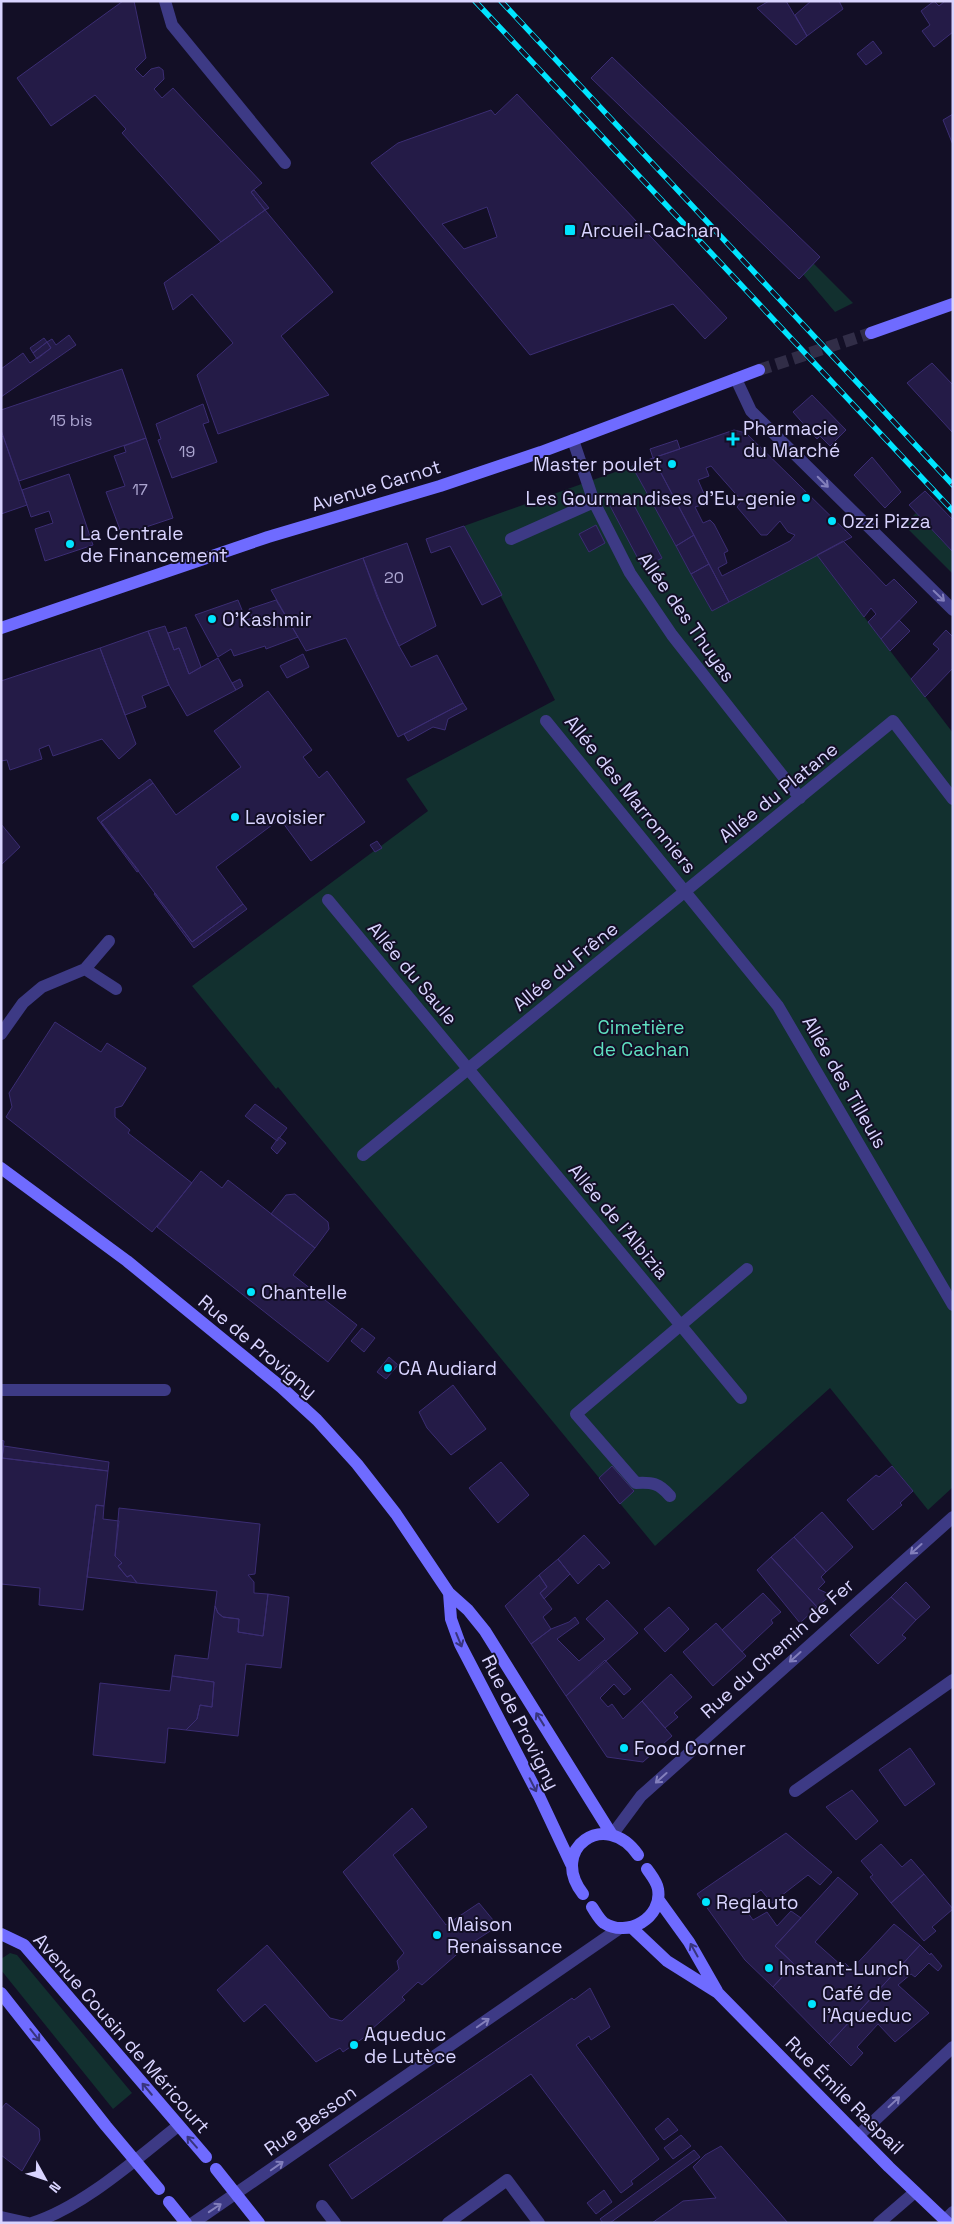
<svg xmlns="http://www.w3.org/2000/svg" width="954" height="2224" font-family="'Space Grotesk',sans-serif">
<rect width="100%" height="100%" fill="#130f26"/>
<path fill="#12302f" d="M 813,263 L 853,303 L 835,312 L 802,273 Z
M 632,466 L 712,611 L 817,555 L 953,733 L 953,1487 L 928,1510 L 830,1388 L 655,1546 L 278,1087 L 276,1089 L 192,986 L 374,851 L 375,852 L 381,848 L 381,846 L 428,811 L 406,779 L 555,700 L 464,526 Z
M 916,513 L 953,552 L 953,574 L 904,525 Z
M 10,1953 L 17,1955 L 132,2093 L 113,2109 L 1,1970 L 1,1959 Z"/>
<path fill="#241b47" stroke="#3b2d73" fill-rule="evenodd" d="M 123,1 L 134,1 L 146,58 L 135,69 L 143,77 L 151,69 L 159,67 L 163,70 L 164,79 L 154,89 L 162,98 L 173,88 L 262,183 L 251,192 L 265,210 L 221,242 L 122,133 L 126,129 L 95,95 L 51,126 L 17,78 Z
M 769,1 L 786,1 L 807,36 L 796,45 L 757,8 Z
M 811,1 L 839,1 L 843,9 L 807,36 L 795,15 Z
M 934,1 L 939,6 L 945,1 L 953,1 L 953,32 L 934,47 L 922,31 L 930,25 L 921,11 Z
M 873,41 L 882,53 L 866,65 L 857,54 Z
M 612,57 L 820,257 L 799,279 L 591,78 Z
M 517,94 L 727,318 L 705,339 L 673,304 L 530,355 L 371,163 L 398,143 L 491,110 L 495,115 ZM 487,207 L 497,237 L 464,249 L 442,224 Z
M 953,114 L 953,145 L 943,120 Z
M 254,190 L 269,208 L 265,210 L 251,192 Z
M 265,210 L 333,292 L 281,336 L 329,395 L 218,434 L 197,375 L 233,343 L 192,294 L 173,310 L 164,283 Z
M 69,335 L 76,345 L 1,397 L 1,369 L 23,353 L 30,363 L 51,348 L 47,342 L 52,339 L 56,345 Z
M 44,338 L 47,342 L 33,353 L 30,348 Z
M 47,342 L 51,348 L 37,359 L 33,353 Z
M 932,363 L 953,385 L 953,433 L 907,383 Z
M 122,369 L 146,438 L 19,481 L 1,430 L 1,410 Z
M 812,395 L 846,430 L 830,446 L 820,436 L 817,439 L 793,412 Z
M 203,404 L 209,422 L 203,424 L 217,462 L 172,478 L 158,440 L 161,439 L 156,424 Z
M 734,430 L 746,433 L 852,537 L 729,602 L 653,458 ZM 711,466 L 742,501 L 737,507 L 761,535 L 767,535 L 780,521 L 788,532 L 795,535 L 790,541 L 722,576 L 718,568 L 727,563 L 724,553 L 728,551 L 714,524 L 710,520 L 703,523 L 695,507 L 708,503 L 698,480 L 709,476 L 706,468 Z
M 3,436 L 27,505 L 1,514 L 1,437 Z
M 146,438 L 173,518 L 122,535 L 106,492 L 125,486 L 114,456 L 126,452 L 124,446 Z
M 677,440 L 680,449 L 653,458 L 650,449 Z
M 872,457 L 901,492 L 885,508 L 854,475 Z
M 653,458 L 694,535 L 676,546 L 632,466 Z
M 69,474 L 93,545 L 45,561 L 35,529 L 53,523 L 49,511 L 31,517 L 22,490 Z
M 925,491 L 953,520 L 953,552 L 909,505 Z
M 628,494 L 662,558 L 643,568 L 609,504 Z
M 596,525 L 605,543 L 589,552 L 579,534 Z
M 464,526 L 502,595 L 482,605 L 450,546 L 431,553 L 426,539 Z
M 694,535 L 709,564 L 691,574 L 676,546 Z
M 843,541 L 886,586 L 894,579 L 917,602 L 881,639 L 868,622 L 876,614 L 871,608 L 864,617 L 817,555 Z
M 407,543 L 436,626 L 399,646 L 377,597 L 363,558 Z
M 363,558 L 386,618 L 399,646 L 411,667 L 437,655 L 463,703 L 398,737 L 346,638 L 306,651 L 271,590 Z
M 709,564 L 729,602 L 712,611 L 691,574 Z
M 238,600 L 246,620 L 252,618 L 249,609 L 276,600 L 298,637 L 266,649 L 265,646 L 234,656 L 231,649 L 218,657 L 195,615 Z
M 899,620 L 910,631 L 890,651 L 881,639 Z
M 165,626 L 174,650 L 179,648 L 189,674 L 218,658 L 236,690 L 187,716 L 169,685 L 148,631 Z
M 186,627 L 201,667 L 189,674 L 179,648 L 174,650 L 168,633 Z
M 946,630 L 953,637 L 953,668 L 925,697 L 911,679 L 939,649 L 933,644 Z
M 148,631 L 169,685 L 142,696 L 146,707 L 125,715 L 100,648 Z
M 100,648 L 136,744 L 119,759 L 102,739 L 53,756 L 49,745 L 39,749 L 42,759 L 10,770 L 7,760 L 1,761 L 1,681 Z
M 303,654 L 309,667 L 287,678 L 280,666 Z
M 240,679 L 243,686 L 236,690 L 232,683 Z
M 268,691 L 312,750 L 303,757 L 319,778 L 327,771 L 365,822 L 311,861 L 280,819 L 216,867 L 243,904 L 192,942 L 101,822 L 153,783 L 176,815 L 241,767 L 214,731 Z
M 463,703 L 467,709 L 448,719 L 445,730 L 433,727 L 408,741 L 404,734 Z
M 150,779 L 153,783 L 101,822 L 139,871 L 137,872 L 97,818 Z
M 1,824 L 20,847 L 1,865 Z
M 377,841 L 382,848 L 375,852 L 370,845 Z
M 155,893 L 192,942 L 243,904 L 247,909 L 194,948 L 154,894 Z
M 55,1022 L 101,1052 L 107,1043 L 146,1068 L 122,1106 L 115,1108 L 115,1117 L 130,1130 L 128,1133 L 192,1183 L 152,1232 L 6,1117 L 12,1107 L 9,1093 Z
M 255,1104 L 287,1128 L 277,1141 L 245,1116 Z
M 279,1137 L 286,1143 L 277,1154 L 271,1148 Z
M 201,1171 L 222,1188 L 228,1180 L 315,1248 L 293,1275 L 357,1325 L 328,1362 L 157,1227 Z
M 295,1194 L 328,1222 L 329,1229 L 315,1248 L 271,1214 L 286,1195 Z
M 362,1328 L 375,1338 L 364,1352 L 351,1341 Z
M 389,1357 L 398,1365 L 386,1379 L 377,1372 Z
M 453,1385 L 486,1429 L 451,1455 L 427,1428 L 419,1412 Z
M 1,1440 L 4,1441 L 2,1458 L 108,1471 L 104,1506 L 96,1505 L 83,1610 L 39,1605 L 40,1588 L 1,1584 Z
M 4,1446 L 109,1462 L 108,1471 L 2,1458 Z
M 501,1462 L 529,1495 L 498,1523 L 469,1488 Z
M 612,1466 L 634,1491 L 620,1504 L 599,1478 Z
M 892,1466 L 913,1491 L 900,1503 L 902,1505 L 873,1530 L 847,1500 L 876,1475 L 879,1477 Z
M 96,1505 L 104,1506 L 103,1519 L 119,1521 L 115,1556 L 122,1563 L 118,1566 L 127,1577 L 131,1575 L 137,1583 L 87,1577 Z
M 119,1508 L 260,1524 L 255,1574 L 248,1575 L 254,1582 L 254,1593 L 268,1594 L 263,1636 L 238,1632 L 239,1619 L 223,1617 L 218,1613 L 215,1606 L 217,1591 L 137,1583 L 131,1575 L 127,1577 L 118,1566 L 122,1563 L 115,1556 Z
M 822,1512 L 853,1547 L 826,1572 L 794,1537 Z
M 584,1535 L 610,1563 L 603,1569 L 599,1564 L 578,1584 L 558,1559 Z
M 794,1537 L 826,1572 L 821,1577 L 825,1582 L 818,1589 L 831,1595 L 817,1607 L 771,1557 Z
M 771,1557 L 817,1607 L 800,1623 L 757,1570 Z
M 558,1559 L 570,1574 L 544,1599 L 540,1593 L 547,1587 L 539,1575 Z
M 539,1575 L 547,1587 L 540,1593 L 552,1609 L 543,1617 L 551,1629 L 531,1644 L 505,1606 Z
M 906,1582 L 930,1607 L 916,1620 L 891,1597 Z
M 763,1593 L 781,1612 L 771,1620 L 773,1623 L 742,1652 L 722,1630 Z
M 268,1594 L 289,1597 L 281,1668 L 246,1664 L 238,1736 L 186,1730 L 197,1719 L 200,1705 L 212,1707 L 214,1682 L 172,1676 L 175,1655 L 208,1659 L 215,1606 L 218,1613 L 223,1617 L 239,1619 L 238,1632 L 263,1636 Z
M 891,1597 L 916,1620 L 902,1635 L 906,1638 L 878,1664 L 850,1635 Z
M 607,1600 L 638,1633 L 566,1696 L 531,1644 L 551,1629 L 569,1622 L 575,1617 L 579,1623 L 557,1639 L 579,1661 L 605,1639 L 586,1619 Z
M 669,1607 L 689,1629 L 665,1652 L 644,1629 Z
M 716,1623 L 746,1656 L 713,1686 L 683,1652 Z
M 605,1660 L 631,1689 L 624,1695 L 614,1684 L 600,1698 L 608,1707 L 612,1704 L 623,1719 L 642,1701 L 672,1736 L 643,1762 L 607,1757 L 566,1696 Z
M 671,1674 L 692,1697 L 674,1713 L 678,1717 L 665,1728 L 642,1701 Z
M 172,1676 L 214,1682 L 212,1707 L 200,1705 L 197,1719 L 186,1730 L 168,1728 L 165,1763 L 93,1755 L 100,1683 L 170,1691 Z
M 910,1748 L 935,1784 L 905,1806 L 879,1770 Z
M 852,1790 L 878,1821 L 856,1840 L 826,1807 Z
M 412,1808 L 427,1827 L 393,1855 L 446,1925 L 479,1903 L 498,1926 L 464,1948 L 422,1985 L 418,1982 L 402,1997 L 405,2000 L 372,2029 L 366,2036 L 343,2052 L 340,2048 L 316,2062 L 265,2004 L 244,2022 L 217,1990 L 267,1945 L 330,2018 L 342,2021 L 399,1969 L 397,1961 L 404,1953 L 343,1872 Z
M 786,1833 L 832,1872 L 820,1885 L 808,1875 L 772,1903 L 761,1890 L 741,1903 L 753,1920 L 767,1912 L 777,1926 L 791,1911 L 801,1918 L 775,1946 L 794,1964 L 773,1987 L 745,1960 L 697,1894 Z
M 881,1844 L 902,1867 L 911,1859 L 924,1874 L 891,1903 L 870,1877 L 873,1875 L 861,1861 Z
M 924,1874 L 953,1909 L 932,1927 L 936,1931 L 924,1941 L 891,1903 Z
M 838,1877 L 858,1894 L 815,1942 L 842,1966 L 845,1963 L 850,1968 L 847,1971 L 849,1972 L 894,1924 L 920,1945 L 829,2044 L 773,1987 L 794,1964 L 775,1946 Z
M 920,1945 L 930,1955 L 931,1953 L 942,1966 L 938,1971 L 929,1963 L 915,1977 L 911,1974 L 898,1985 L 929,2013 L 895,2042 L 878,2024 L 857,2047 L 863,2053 L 851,2066 L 829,2044 Z
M 590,1988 L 610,2027 L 591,2040 L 589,2036 L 576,2045 L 659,2159 L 631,2181 L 633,2184 L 621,2193 L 617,2188 L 531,2074 L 352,2199 L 329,2165 L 572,1998 L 574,2000 Z
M 6,2103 L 39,2129 L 40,2140 L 22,2171 L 1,2155 L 1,2109 Z
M 668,2118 L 678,2130 L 664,2140 L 655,2129 Z
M 681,2135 L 691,2146 L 673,2159 L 664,2148 Z
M 721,2146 L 788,2223 L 652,2223 L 683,2201 L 716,2198 L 693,2167 L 705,2155 Z
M 694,2150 L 700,2157 L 610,2223 L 603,2223 L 600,2219 Z
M 604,2190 L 612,2202 L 596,2214 L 587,2203 Z"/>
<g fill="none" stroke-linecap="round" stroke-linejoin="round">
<path stroke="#312d47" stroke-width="12" stroke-dasharray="12 6" stroke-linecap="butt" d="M 759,370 L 871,333"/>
<path stroke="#3d3a85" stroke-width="12" d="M 573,440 L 594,502 L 630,573 L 672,635 L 800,798
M 511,539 L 594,502
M 546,721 L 778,1006 L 953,1305
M 328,900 L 741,1398
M 85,969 L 116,989
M 1,1034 L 23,1003 L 42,987 L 85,969 L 109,941
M 363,1155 L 893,721 L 953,799
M 1,1390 L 165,1390
M 670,1496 C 659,1483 652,1482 636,1483 L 576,1414 L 747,1269
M 322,2206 L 335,2223
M 945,2220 L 953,2212
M 448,2223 L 507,2180 L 539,2223
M 879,2223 L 915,2192"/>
<path stroke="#3d3a85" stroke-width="12" d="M 165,1 L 172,25 L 285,163
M 736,379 L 751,411 L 953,610
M 795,1791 L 953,1680
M 612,1835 L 641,1796 L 953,1517
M 858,2136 L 953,2047
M 1,2217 L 28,2223
M 32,2223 C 83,2207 136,2159 178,2126
M 193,2223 L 620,1928"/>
<path stroke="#6f6bff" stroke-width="12" d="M 871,333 L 953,304
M 1,628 L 268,537 L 440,486 L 541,452 L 759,370
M 1,1168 L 127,1261 L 281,1387 L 317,1420 L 357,1464 L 396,1514 L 449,1593 L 468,1610 L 485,1631 L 612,1835
M 449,1593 L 451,1619 L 460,1644 L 539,1796 L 571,1864
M 583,1894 C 548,1849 605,1808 638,1855
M 658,1899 L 689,1942 L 717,1991
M 592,1907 C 596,1913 599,1919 604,1923 C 627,1938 663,1918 658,1889 C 657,1882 651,1875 647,1869
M 631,1927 L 667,1961 L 718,1993 L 889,2167 L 948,2223
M 1,1934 L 24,1945 L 206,2157
M 1,1993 L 106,2126 L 159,2189
M 216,2169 L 259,2223
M 169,2202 L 186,2223"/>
<defs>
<path id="rail" d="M 475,1 L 953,511
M 501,1 L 953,485"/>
</defs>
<use href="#rail" stroke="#00e5ff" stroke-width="5.5"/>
<use href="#rail" stroke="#130f26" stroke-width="4" stroke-dasharray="11" stroke-linecap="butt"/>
</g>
<defs><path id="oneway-shaft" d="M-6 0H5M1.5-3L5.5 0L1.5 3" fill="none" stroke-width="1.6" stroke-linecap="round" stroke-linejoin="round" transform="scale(1.25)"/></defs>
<g stroke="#837fbc">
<use href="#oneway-shaft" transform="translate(823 482) rotate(45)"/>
<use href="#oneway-shaft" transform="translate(939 596) rotate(44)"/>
<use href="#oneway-shaft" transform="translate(916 1549) rotate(138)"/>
<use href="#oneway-shaft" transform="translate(795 1657) rotate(138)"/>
<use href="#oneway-shaft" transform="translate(661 1778) rotate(138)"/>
<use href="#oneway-shaft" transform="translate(483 2023) rotate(-35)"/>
<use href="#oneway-shaft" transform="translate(894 2102) rotate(-43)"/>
<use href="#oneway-shaft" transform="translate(277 2166) rotate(-35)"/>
<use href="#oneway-shaft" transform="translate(215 2208) rotate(-34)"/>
</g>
<g stroke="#38347d">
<use href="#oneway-shaft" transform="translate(459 1640) rotate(68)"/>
<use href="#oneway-shaft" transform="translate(540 1719) rotate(-122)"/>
<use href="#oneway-shaft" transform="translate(533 1785) rotate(63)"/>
<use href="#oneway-shaft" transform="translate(694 1950) rotate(-119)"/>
<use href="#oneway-shaft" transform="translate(35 2035) rotate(52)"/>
<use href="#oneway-shaft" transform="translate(147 2089) rotate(-130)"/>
<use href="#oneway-shaft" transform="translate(192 2142) rotate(-131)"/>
</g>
<g fill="#00e5ff" stroke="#130f26" stroke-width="2">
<rect x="564" y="224" width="12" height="12" rx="2.5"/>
<path d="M730.5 431.5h5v5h5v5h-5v5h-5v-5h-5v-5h5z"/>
<circle cx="672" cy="464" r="5"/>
<circle cx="806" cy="498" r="5"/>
<circle cx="832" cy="521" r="5"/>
<circle cx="70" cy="544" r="5"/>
<circle cx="212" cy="619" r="5"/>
<circle cx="235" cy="817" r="5"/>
<circle cx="251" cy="1292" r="5"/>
<circle cx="388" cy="1368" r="5"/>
<circle cx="624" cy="1748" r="5"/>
<circle cx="706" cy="1902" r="5"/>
<circle cx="437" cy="1935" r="5"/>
<circle cx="769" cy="1968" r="5"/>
<circle cx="812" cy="2004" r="5"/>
<circle cx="354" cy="2045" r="5"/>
</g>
<g text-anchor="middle" stroke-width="4" stroke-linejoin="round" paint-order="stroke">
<g font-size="16" fill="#aca6d1">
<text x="71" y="426">15 bis</text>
<text x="187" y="457">19</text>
<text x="140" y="495">17</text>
<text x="394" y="583">20</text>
</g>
<g font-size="19" fill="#d9d4ff" stroke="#130f26" text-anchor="start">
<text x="581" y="237">Arcueil-Cachan</text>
<text x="743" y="435">Pharmacie<tspan x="743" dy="22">du Marché</tspan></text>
<text x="662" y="471" text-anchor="end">Master poulet</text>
<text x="796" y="505" text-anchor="end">Les Gourmandises d'Eu-genie</text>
<text x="842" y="528">Ozzi Pizza</text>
<text x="80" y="540">La Centrale<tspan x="80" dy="22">de Financement</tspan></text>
<text x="222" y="626">O'Kashmir</text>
<text x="245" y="824">Lavoisier</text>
<text x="261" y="1299">Chantelle</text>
<text x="398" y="1375">CA Audiard</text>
<text x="634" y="1755">Food Corner</text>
<text x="716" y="1909">Reglauto</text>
<text x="447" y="1931">Maison<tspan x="447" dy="22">Renaissance</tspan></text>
<text x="779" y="1975">Instant-Lunch</text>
<text x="822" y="2000">Café de<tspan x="822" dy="22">l'Aqueduc</tspan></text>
<text x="364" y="2041">Aqueduc<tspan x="364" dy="22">de Lutèce</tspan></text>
</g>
<g font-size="19" fill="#d9d4ff" stroke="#130f26">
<text transform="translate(376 485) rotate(-17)" y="7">Avenue Carnot</text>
<text transform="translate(687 617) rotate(55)" y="7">Allée des Thuyas</text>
<text transform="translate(778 792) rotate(-39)" y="7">Allée du Platane</text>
<text transform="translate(631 794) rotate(51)" y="7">Allée des Marronniers</text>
<text transform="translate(565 966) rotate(-39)" y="7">Allée du Frêne</text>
<text transform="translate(413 973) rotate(50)" y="7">Allée du Saule</text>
<text transform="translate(845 1082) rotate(60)" y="7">Allée des Tilleuls</text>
<text transform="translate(619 1221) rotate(50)" y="7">Allée de l'Albizia</text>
<text transform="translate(258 1346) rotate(40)" y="7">Rue de Provigny</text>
<text transform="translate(777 1648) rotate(-42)" y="7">Rue du Chemin de Fer</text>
<text transform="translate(521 1722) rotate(63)" y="7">Rue de Provigny</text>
<text transform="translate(122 2033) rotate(49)" y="7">Avenue Cousin de Méricourt</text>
<text transform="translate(845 2095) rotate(45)" y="7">Rue Émile Raspail</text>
<text transform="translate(310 2120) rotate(-35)" y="7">Rue Besson</text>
</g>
<g font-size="19" fill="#5fe0c0" stroke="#130f26">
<text x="641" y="1034">Cimetière<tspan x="641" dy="22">de Cachan</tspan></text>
</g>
</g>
<rect width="954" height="2224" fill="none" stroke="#d9d4ff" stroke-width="5"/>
<g transform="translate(45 2179) rotate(130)" stroke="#130f26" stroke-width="4" paint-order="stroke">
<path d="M0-4L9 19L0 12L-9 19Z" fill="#d9d4ff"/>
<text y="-8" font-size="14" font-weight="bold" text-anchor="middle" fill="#d9d4ff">N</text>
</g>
</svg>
